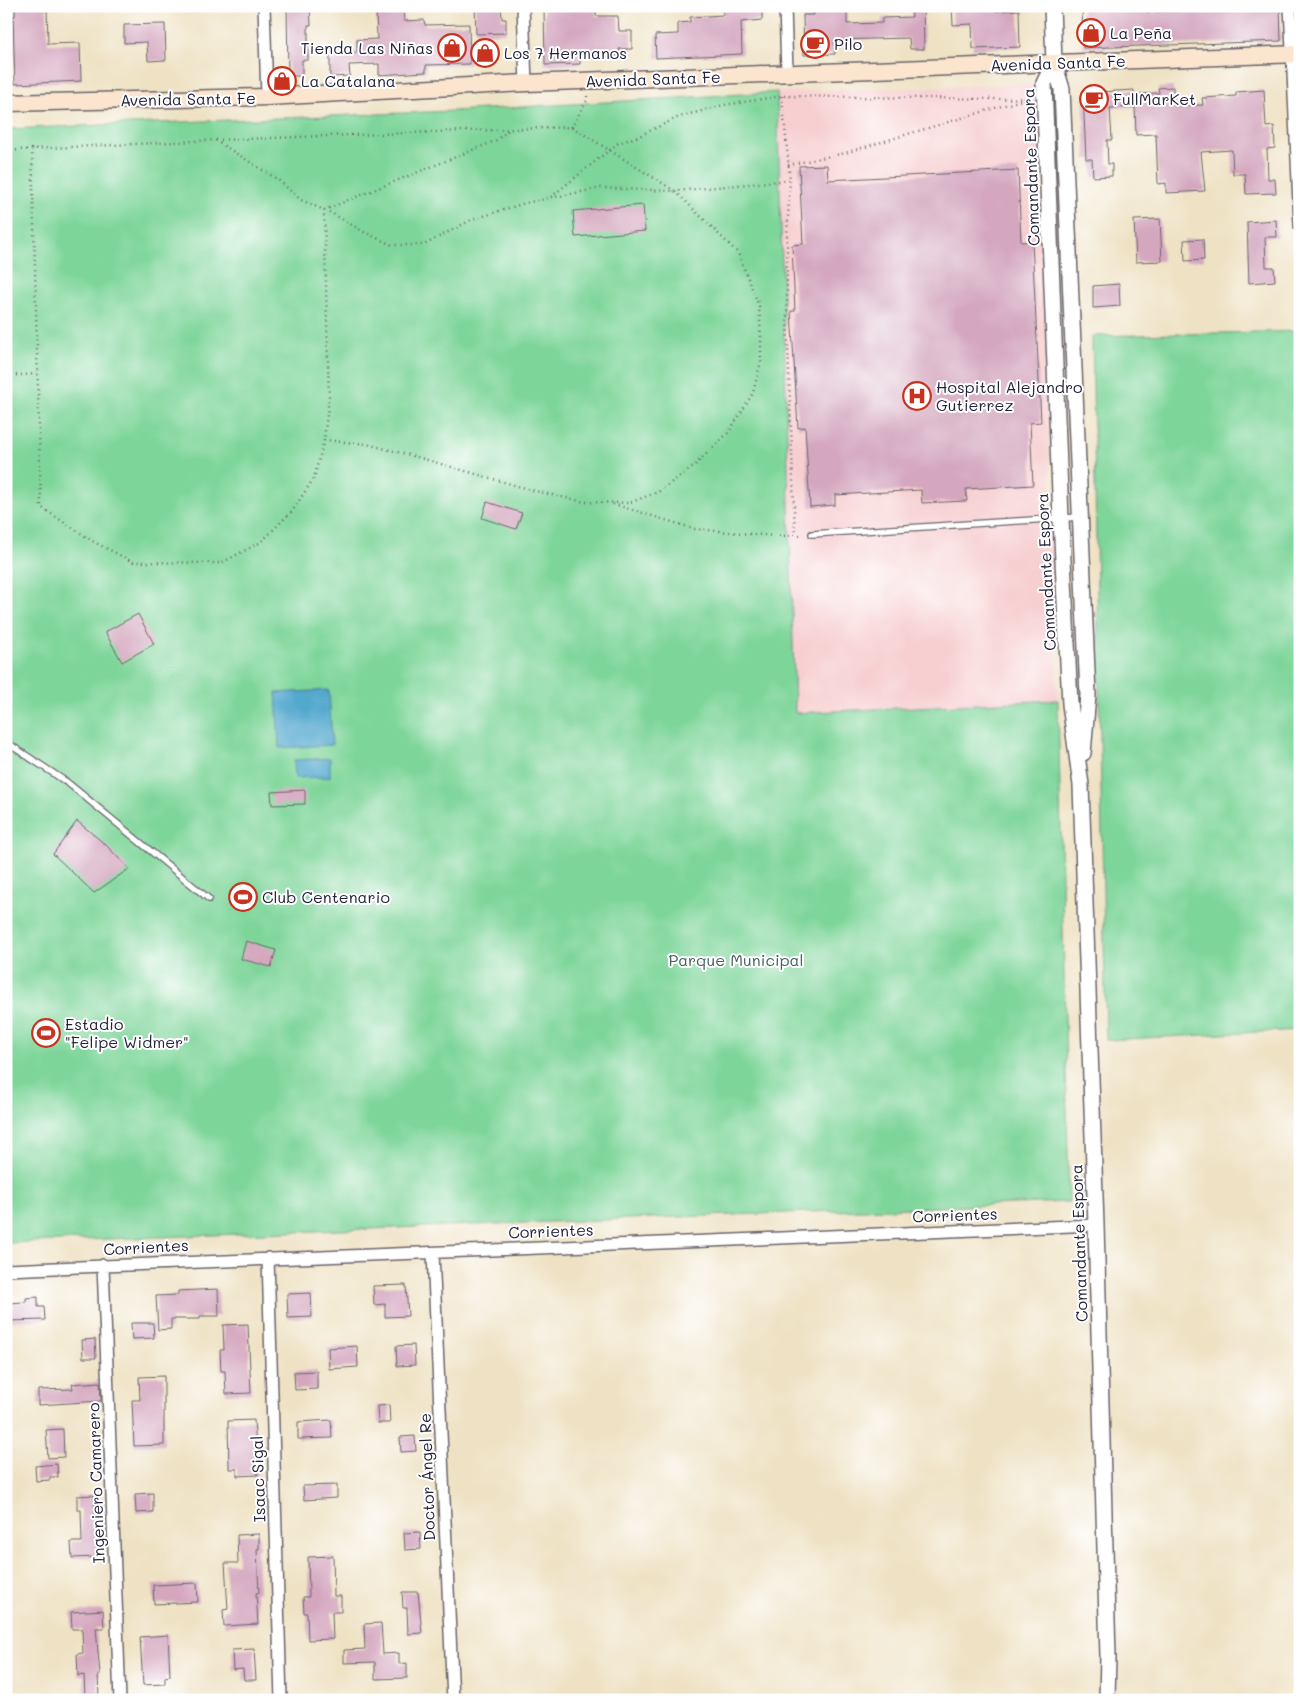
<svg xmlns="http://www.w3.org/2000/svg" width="1306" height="1706" font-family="Mali,sans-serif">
<rect width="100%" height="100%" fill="#fff"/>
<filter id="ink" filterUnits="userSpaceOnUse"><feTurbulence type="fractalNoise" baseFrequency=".02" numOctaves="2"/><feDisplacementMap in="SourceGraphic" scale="10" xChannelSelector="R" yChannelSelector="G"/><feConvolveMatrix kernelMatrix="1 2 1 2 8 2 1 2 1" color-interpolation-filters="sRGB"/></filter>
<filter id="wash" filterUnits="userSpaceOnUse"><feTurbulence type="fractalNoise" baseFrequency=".0096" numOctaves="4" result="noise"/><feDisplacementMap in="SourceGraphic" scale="20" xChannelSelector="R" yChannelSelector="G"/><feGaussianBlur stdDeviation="1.12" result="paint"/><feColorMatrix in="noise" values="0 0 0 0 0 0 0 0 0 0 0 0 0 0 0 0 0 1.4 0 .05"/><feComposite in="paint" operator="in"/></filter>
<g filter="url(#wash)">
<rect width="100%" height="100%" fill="#efe2c4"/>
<path fill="#f7cfd0" d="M 1037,84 L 1058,700 L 795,713 L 777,92 Z"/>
<path fill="#7ed59a" stroke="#507c6a" d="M 777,92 L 795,713 L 1058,700 L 1069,1202 L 6,1243 L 6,129 L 453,111 Z
M 1300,331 L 1300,1030 L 1106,1040 L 1092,336 Z"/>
<path fill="#52a8ce" stroke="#3a6584" d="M 329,690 L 332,745 L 279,748 L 276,693 Z
M 330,758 L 330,777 L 295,778 L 294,760 Z"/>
<g id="blocks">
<path fill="#d4a7bf" d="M 15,6 L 47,6 L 48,44 L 80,43 L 81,81 L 15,84 L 13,16 L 15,16 Z
M 287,6 L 310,6 L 311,25 L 308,25 L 308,60 L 302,60 L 302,76 L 288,76 Z
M 475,6 L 501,6 L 502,19 L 506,19 L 506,33 L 476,34 Z
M 550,6 L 596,6 L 596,16 L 618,16 L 619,31 L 632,31 L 632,49 L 619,49 L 620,55 L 580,56 L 580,64 L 545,65 L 544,7 Z
M 738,6 L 762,6 L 762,20 L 741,22 L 742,54 L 656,58 L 655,35 L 678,34 L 678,23 L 690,22 L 690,17 L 723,15 L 723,7 Z
M 813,6 L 847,6 L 847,24 L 882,23 L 882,18 L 912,17 L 911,6 L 923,6 L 924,49 L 910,49 L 909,38 L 834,40 L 835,54 L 804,55 L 803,15 L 814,15 Z
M 952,6 L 995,6 L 995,11 L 1019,10 L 1020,47 L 973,49 L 972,24 L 953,25 Z
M 1082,6 L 1147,6 L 1147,12 L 1179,11 L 1179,6 L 1280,6 L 1281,41 L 1083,48 Z
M 403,9 L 404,21 L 424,20 L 425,25 L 469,24 L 470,64 L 426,65 L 426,72 L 379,75 L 379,64 L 349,65 L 350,76 L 330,77 L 330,54 L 357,53 L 357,40 L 377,39 L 376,10 Z
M 165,24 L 166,60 L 148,61 L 147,42 L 124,43 L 124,25 Z
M 1173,87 L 1174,106 L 1203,105 L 1202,98 L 1236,96 L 1236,92 L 1264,90 L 1266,127 L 1274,126 L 1275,148 L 1267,149 L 1268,179 L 1275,179 L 1276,193 L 1246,194 L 1245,174 L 1233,174 L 1232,150 L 1201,152 L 1205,191 L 1166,193 L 1166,183 L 1158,184 L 1156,134 L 1136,135 L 1135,107 L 1110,108 L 1112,140 L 1107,140 L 1108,164 L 1112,164 L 1112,176 L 1093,177 L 1092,159 L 1086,159 L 1083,93 L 1134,90 L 1134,94 L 1159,93 L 1158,88 Z
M 827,165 L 828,180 L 1018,170 L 1021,242 L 1032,241 L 1041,422 L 1030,423 L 1033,485 L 966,489 L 967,501 L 922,503 L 921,490 L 835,495 L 835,505 L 810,507 L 805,427 L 798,428 L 791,311 L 795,311 L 792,245 L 803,244 L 799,166 Z
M 643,205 L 645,231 L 575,237 L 573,211 Z
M 1160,219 L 1162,261 L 1136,262 L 1134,220 Z
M 1276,220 L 1277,237 L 1265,237 L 1266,267 L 1274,267 L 1275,281 L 1249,283 L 1247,222 Z
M 1203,239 L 1204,260 L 1185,261 L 1184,240 Z
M 1119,284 L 1120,306 L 1093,308 L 1093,286 Z
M 487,502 L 522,513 L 516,529 L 482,518 Z
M 138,614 L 154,644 L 122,662 L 105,632 Z
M 305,790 L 305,804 L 272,805 L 271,792 Z
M 77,821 L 106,845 L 129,869 L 94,893 L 53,854 Z
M 246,941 L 276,950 L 271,967 L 241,959 Z
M 406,1285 L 408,1316 L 385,1317 L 385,1304 L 374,1305 L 373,1286 Z
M 218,1289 L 219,1316 L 200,1316 L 200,1319 L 171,1319 L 171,1329 L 158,1330 L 156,1296 L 178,1295 L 178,1291 Z
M 311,1293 L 312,1317 L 288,1318 L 287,1294 Z
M 38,1297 L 38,1307 L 44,1307 L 45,1320 L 6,1321 L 6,1303 L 26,1302 L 26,1298 Z
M 131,1323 L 153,1323 L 154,1338 L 132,1339 Z
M 248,1324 L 251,1393 L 226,1394 L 225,1371 L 221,1371 L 220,1350 L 224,1350 L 223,1325 Z
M 95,1339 L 96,1358 L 83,1358 L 82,1340 Z
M 414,1345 L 415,1365 L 397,1366 L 396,1346 Z
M 357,1346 L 358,1367 L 329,1369 L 328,1348 Z
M 317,1371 L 317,1389 L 295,1390 L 294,1372 Z
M 164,1376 L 164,1445 L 134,1446 L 132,1400 L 140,1400 L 139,1377 Z
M 100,1382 L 101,1401 L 38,1405 L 38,1390 L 73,1389 L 72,1384 Z
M 389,1405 L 390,1423 L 378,1423 L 377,1406 Z
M 254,1420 L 258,1475 L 237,1476 L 237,1469 L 229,1469 L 228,1421 Z
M 331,1420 L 332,1438 L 298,1439 L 298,1422 Z
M 63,1429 L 64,1457 L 48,1458 L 46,1430 Z
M 415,1436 L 416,1451 L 401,1452 L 400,1437 Z
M 57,1464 L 58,1477 L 50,1477 L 50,1480 L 36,1481 L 35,1466 Z
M 337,1485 L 337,1498 L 304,1500 L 303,1486 Z
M 153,1493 L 153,1512 L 136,1513 L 135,1494 Z
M 94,1495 L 95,1516 L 99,1516 L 100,1532 L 96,1533 L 97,1557 L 72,1558 L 71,1542 L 82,1542 L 81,1510 L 77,1510 L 77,1496 Z
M 420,1532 L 421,1549 L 405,1550 L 404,1533 Z
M 259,1534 L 259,1549 L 257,1549 L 259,1593 L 256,1593 L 258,1624 L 224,1626 L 223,1610 L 228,1609 L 225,1563 L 238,1563 L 237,1535 Z
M 333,1556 L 334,1596 L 341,1596 L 341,1612 L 332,1612 L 333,1639 L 308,1640 L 307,1613 L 304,1613 L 303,1597 L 309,1597 L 308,1557 Z
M 197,1583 L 198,1602 L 154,1604 L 153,1585 Z
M 402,1592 L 418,1592 L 422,1633 L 408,1634 L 407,1608 L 403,1608 Z
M 103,1610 L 104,1628 L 96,1628 L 100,1675 L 98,1675 L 99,1697 L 85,1697 L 84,1675 L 78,1676 L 77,1654 L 83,1653 L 82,1629 L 72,1629 L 71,1612 Z
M 381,1623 L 383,1654 L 399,1653 L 399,1664 L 407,1663 L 407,1678 L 375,1679 L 375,1662 L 344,1663 L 344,1650 L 365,1649 L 364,1624 Z
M 168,1635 L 170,1676 L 165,1677 L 165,1684 L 143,1685 L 140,1637 Z
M 254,1649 L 256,1680 L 244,1680 L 243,1669 L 233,1670 L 232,1650 Z"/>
</g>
</g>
<g filter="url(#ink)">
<use href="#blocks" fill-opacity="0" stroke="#6a656b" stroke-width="1"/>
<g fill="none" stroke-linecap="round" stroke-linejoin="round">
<defs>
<path id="service" d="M 812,534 L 1080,517
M 6,742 L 68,783 L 209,899"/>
<path id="minor" d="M 264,6 L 267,97
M 523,6 L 526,83
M 785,6 L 787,73
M 1290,6 L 1300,226
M 433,1253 L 453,1700
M 268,1258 L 281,1700
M 103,1265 L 120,1700
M 6,1270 L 1096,1225"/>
<path id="tertiary" d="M 1052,6 L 1054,63 L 1062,89 L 1088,695 L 1083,753
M 1054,63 L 1044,83 L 1061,519 L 1070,704 L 1081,785 L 1096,1225 L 1108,1656 L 1107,1700"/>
<path id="secondary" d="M 6,103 L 267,97 L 526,83 L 1300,54"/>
</defs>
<use href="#service" stroke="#6a656b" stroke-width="8"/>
<use href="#minor" stroke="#6a656b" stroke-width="14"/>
<use href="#tertiary" stroke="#6a656b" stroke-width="18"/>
<use href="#secondary" stroke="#6a656b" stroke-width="19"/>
<path stroke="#6a656b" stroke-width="2.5" stroke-dasharray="1 4" stroke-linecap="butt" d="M 782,96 L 790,180 L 787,236 L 787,318 L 795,535
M 572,127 L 675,191 L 790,180
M 216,140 L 572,127 L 587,100 L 587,95
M 6,151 L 32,149
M 788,165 L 845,153 L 1025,99
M 551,197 L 618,143 L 637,137 L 679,117 L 724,105 L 782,96 L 1000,99 L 1030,98
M 324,210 L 495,141 L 510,129
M 6,376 L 37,374
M 324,440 L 367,444 L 417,457 L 535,491 L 584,502 L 629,503 L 658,492 L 693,467 L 729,432 L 753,393 L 761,361 L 761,337 L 759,306 L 738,253 L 675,191 L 601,188 L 525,203 L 471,220 L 424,245 L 392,245 L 364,232 L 333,214 L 301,200 L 277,179 L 215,140 L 32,149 L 41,507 L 94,542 L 133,562 L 221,563 L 261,542 L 293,510 L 314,478 L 324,440 L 329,398 L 324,210
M 613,504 L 695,529 L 775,536 L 803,535"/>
<use href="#service" stroke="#fff" stroke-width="5.5"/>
<use href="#minor" stroke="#fff" stroke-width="11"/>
<use href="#tertiary" stroke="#fff" stroke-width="15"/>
<use href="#secondary" stroke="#fce5cf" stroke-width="16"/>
</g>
</g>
<defs>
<symbol id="shop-ring" viewBox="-11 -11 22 22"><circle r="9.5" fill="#fff" stroke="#c8321e" stroke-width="1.5"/><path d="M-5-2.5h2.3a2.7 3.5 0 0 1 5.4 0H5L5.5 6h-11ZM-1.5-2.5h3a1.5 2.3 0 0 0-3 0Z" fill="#c8321e"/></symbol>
<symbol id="cafe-ring" viewBox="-11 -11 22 22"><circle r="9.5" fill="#fff" stroke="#c8321e" stroke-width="1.5"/><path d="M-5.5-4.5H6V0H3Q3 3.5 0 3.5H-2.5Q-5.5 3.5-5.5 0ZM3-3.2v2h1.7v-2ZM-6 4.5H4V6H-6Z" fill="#c8321e"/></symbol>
<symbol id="hospital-ring" viewBox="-11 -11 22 22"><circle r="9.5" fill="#fff" stroke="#c8321e" stroke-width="1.5"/><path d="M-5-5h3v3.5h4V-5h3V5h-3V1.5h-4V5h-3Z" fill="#c8321e"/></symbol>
<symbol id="stadium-ring" viewBox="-11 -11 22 22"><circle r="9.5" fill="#fff" stroke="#c8321e" stroke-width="1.5"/><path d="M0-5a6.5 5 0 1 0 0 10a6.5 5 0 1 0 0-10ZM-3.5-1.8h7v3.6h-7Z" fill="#c8321e"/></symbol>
</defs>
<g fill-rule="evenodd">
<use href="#shop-ring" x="1075" y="17" width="32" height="32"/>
<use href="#cafe-ring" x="799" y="28" width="32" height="32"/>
<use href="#shop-ring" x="436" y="32" width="32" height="32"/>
<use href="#shop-ring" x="469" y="37" width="32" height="32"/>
<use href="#shop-ring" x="266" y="65" width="32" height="32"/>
<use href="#cafe-ring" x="1078" y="83" width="32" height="32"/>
<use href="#hospital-ring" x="901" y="380" width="32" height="32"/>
<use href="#stadium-ring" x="227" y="881" width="32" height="32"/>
<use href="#stadium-ring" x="30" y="1017" width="32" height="32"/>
</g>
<g text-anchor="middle" stroke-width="4" stroke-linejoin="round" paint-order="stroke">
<g font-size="16" fill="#22223b" stroke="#fff" text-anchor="start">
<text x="1110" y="39">La Peña</text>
<text x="834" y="50">Pilo</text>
<text x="433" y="54" text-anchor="end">Tienda Las Niñas</text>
<text x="504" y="59">Los 7 Hermanos</text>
<text x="301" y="87">La Catalana</text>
<text x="1113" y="105">FullMarKet</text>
<text x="936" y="393">Hospital Alejandro<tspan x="936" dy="18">Gutierrez</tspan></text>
<text x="262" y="903">Club Centenario</text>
<text x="65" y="1030">Estadio<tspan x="65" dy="18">"Felipe Widmer"</tspan></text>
</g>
<g font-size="16" fill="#22223b" stroke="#fff">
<text transform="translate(1058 63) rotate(-2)" y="6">Avenida Santa Fe</text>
<text transform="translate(653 79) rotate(-2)" y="6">Avenida Santa Fe</text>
<text transform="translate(188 99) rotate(-1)" y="6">Avenida Santa Fe</text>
<text transform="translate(1031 167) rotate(-92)" y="6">Comandante Espora</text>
<text transform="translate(1046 572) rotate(-93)" y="6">Comandante Espora</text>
<text transform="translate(955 1215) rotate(-2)" y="6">Corrientes</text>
<text transform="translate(551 1231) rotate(-2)" y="6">Corrientes</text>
<text transform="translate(1079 1243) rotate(-92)" y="6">Comandante Espora</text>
<text transform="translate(146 1247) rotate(-3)" y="6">Corrientes</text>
<text transform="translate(427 1477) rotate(-92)" y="6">Doctor Ángel Re</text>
<text transform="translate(258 1479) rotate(-92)" y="6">Isaac Sigal</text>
<text transform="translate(96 1483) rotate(-92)" y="6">Ingeniero Camarero</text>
</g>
<g font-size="16" fill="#42615c" stroke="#fff">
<text x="736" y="966">Parque Municipal</text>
</g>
</g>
<rect width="1306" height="1706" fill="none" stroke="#fff" stroke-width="25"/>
</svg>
